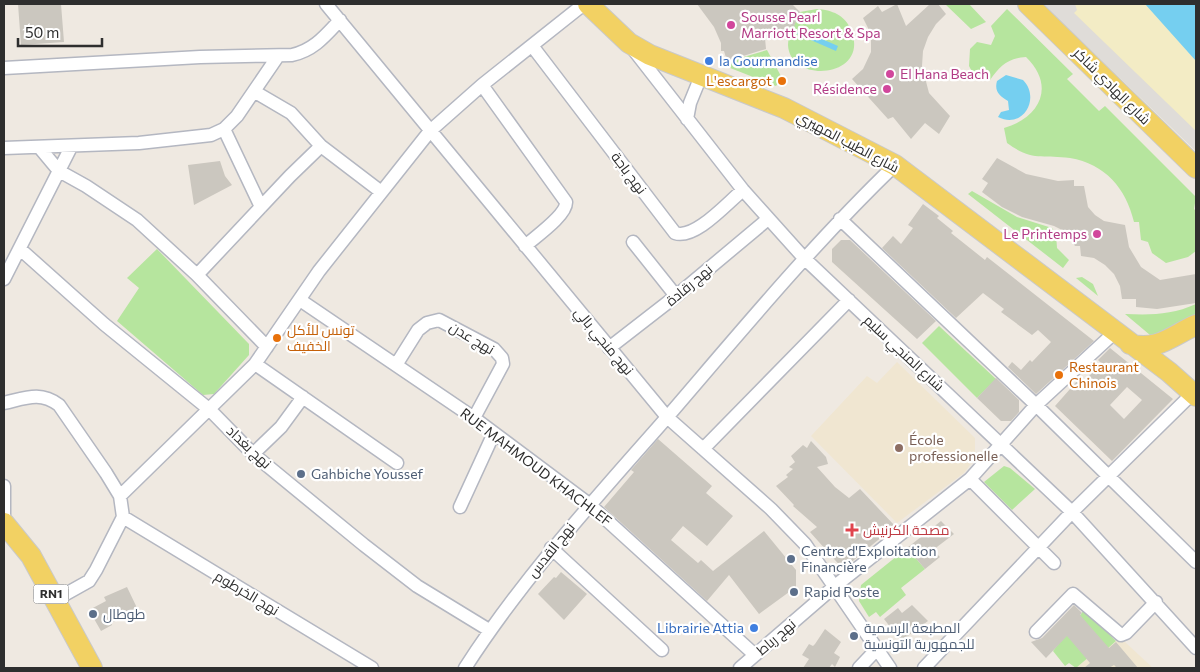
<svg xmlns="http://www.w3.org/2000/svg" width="1200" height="672" font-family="Commissioner,Cairo,sans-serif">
<rect width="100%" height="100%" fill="#efe9e1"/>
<path fill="#f0e6d1" d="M 897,362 L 975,438 L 975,458 L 964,473 L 897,523 L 811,436 L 867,376 L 877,383 Z
M 1116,641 L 1125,642 L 1153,668 L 1076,668 L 1103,645 L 1107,649 Z"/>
<path fill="#b6e59e" d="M 945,4 L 969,4 L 986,22 L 971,29 Z
M 817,9 C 832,10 845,15 851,30 C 871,78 790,85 788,45 C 788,34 796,22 800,12 Z
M 1007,9 L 1073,74 L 1067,79 L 1099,111 L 1105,106 L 1196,197 L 1194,209 L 1196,211 L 1196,251 L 1188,257 L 1166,263 L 1152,253 L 1148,242 L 1141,240 L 1139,222 L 1134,222 C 1126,188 1105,164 1070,158 C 1042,154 1033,162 1007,143 L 1004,128 C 1040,118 1056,86 1026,57 C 1008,58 1000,66 990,80 L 976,79 L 969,66 L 970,49 L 977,42 L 991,45 L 995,36 L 991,26 Z
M 767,50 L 782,78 L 776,86 L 720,64 Z
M 972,191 L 1017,217 L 1052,228 L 1056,234 L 1057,248 L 1069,260 L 1063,268 L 968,194 Z
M 157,249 L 249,344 L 249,355 L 214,394 L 203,395 L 117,321 L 139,288 L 127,278 Z
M 1082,277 L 1093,284 L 1098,296 L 1076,278 Z
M 1196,304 L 1196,316 L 1158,336 L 1150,335 L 1125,314 C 1151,315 1172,315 1196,304 Z
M 939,326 L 996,379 L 977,398 L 922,343 Z
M 1004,466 L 1010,468 L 1035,489 L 1012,510 L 984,482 Z
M 907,548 L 925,569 L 901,588 L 906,595 L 880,617 L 876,612 L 869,617 L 859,601 L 861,585 Z
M 1084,610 L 1116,641 L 1107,649 L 1103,645 L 1076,668 L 1069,663 L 1065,666 L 1053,651 Z"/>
<path fill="#f3ecc5" d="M 1043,4 L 1145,4 L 1150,8 L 1196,61 L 1196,151 Z"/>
<path fill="#dfdcd8" d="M 1043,4 L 1075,4 L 1077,10 L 1074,13 L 1196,131 L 1196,151 Z"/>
<path fill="#75cff0" d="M 1145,4 L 1196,4 L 1196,61 Z
M 799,29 L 838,46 L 836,51 L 797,34 Z
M 1006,75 L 1023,80 C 1041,98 1023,130 998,117 L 1001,112 L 1009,110 L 1008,101 C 1000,96 994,92 997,81 Z"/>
<path fill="#cbc7bf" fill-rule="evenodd" d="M 18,4 L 61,4 L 64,42 L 21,45 Z
M 697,4 L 792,4 L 800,12 L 789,38 L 765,38 L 766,49 L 727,61 L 724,51 L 721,51 L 721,43 L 714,27 Z
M 897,4 L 906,26 L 930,4 L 938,4 L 946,14 L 936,24 L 928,37 L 923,51 L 922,66 L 929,93 L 950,116 L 939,134 L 925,123 L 911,139 L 893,117 L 888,119 L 852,79 L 863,69 L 871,52 L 871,34 L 863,18 L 878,6 L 882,12 Z
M 997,158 L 1026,174 L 1058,181 L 1074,180 L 1074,186 L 1084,186 L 1088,207 L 1095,215 L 1104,221 L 1125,225 L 1129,247 L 1141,267 L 1160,280 L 1196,274 L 1196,303 L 1157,309 L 1136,307 L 1136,299 L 1122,299 L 1120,286 L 1114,274 L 1105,265 L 1094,258 L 1081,256 L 1080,246 L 1075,246 L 1066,232 L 1054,226 L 1022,217 L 1002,207 L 982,192 L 988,183 L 982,179 Z
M 220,161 L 225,176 L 232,185 L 194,205 L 188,165 Z
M 923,204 L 939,216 L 937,218 L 953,231 L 951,233 L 985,260 L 987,257 L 1094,341 L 1036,394 L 1008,367 L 1012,362 L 1021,370 L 1030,360 L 1032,362 L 1051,342 L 1038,330 L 1032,335 L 1001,312 L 1004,309 L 983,293 L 956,318 L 882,248 L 893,236 L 901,244 L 913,228 L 908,225 Z
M 841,240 L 850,240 L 936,321 L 917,339 L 832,262 L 832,249 Z
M 1110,348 L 1173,399 L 1112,461 L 1055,406 L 1078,380 L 1082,384 L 1101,363 L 1098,360 ZM 1127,387 L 1142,400 L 1124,419 L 1110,405 Z
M 996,378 L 1019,400 L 1019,412 L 1011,421 L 1001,421 L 977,398 Z
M 658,439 L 712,486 L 706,493 L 733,516 L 707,546 L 683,526 L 671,540 L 698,563 L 701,560 L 713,571 L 764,531 L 796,570 L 796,587 L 759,614 L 729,575 L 707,601 L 604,507 L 634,472 L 631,470 Z
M 811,441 L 826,457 L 828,464 L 817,467 L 835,487 L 849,498 L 860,489 L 895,526 L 843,569 L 810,532 L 817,527 L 793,506 L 794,505 L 776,486 L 788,477 L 786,475 L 793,469 L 789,467 L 795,462 L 791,456 L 803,445 L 807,448 Z
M 941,521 L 954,534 L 933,550 L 940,557 L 925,569 L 907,548 Z
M 561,572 L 587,594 L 564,620 L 538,594 L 554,577 L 556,578 Z
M 127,587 L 138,610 L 111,623 L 112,625 L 101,631 L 89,610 L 106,601 L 104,597 Z
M 912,605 L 928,621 L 901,641 L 884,619 L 898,608 L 902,613 Z
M 1074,605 L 1082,613 L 1080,615 L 1109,648 L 1116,642 L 1138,668 L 1117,668 L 1114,665 L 1109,668 L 1084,668 L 1090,663 L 1067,636 L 1046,658 L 1031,642 L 1042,638 Z
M 825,629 L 841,642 L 834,653 L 840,657 L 835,667 L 832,664 L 829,668 L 803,668 L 809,659 L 802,655 L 809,644 L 813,646 L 815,644 Z"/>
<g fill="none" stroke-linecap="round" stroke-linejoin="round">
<defs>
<path id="minor" d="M 326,4 L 667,417 L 771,509 L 805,544 L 890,668
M 533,47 L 675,233 C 695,240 727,203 743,190
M 633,49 L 743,190 L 804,258 L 1072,512 L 1196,648
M 4,68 L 200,57 L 292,55 C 314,50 325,36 340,20
M 482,85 L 566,202 C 567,215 535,237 525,246
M 255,92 L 291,113 L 321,146 L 380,191
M 687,119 L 690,103 L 701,76
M 224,129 L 261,207
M 39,147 L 59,171 L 86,186 L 137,220 L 197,275 L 267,347
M 4,148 L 139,143 L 211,135 L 224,129 L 237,116 L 278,56
M 840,219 L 1036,405 L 1196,562
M 633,242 L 676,296
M 20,249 L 104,324 L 210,410 L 253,454 L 364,545 L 417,586 L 489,630
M 197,275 L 290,176 L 321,146
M 4,279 L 71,147
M 300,300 L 474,418 L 589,504 L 755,655
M 609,348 L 676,296 L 768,219
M 255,364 L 397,463
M 396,365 L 418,330 L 427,323 L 439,320 L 494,349 L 502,358 L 503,364 L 474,418
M 4,403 C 26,398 40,391 59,405 L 106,473 L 120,496
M 703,449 L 849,300
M 253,454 L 281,427 L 303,397
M 970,479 L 1054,563
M 4,486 L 4,524
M 460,507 L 494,433
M 123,517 L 372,668
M 551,548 L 662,650
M 55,600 L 89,581 L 96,570 L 123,517 L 120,496 L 255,364 L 319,271 L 430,131 L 482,85 L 584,4
M 1036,632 L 1073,594 L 1121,635 L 1126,633 L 1156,602
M 465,668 C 525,575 597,497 669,415 C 742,330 814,243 895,165
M 740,668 L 835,586 L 970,479 L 1036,405 L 1114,333
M 859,668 L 877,649
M 924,668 L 1072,512 L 1193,393"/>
<path id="primary" d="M 588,4 L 629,43 L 650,55 L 784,108 L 895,165 L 1169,372 L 1196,396
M 1028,4 L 1196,168
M 1130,344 C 1157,352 1173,335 1196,325
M 4,523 L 31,556 L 92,668"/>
</defs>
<use href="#minor" stroke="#b4b7c1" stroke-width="15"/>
<use href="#primary" stroke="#c9c9c9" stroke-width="22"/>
<use href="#minor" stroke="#fff" stroke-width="12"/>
<use href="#primary" stroke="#f2d163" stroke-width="20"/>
</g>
<g fill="#d1479c" stroke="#fff" stroke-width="2">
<circle cx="731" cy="25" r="5"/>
<circle cx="890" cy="74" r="5"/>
<circle cx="887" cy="89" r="5"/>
<circle cx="1097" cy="234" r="5"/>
</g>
<g fill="#3f7fe0" stroke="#fff" stroke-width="2">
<circle cx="709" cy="61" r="5"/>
<circle cx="754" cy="628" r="5"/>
</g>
<g fill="#e8710a" stroke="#fff" stroke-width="2">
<circle cx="782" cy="81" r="5"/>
<circle cx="277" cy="338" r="5"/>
<circle cx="1059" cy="375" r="5"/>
</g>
<circle fill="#8d6e63" stroke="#fff" stroke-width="2" cx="899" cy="448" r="5"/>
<g fill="#5c6f8a" stroke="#fff" stroke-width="2">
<circle cx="301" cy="474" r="5"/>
<circle cx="791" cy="559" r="5"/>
<circle cx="794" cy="592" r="5"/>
<circle cx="93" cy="614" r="5"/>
<circle cx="854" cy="636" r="5"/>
</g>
<path fill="#e0444e" stroke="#fff" stroke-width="2" d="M849.5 522.5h5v5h5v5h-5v5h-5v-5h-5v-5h5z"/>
<g text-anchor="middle" stroke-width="4.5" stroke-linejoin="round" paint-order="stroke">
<rect fill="#fff" stroke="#6d6d6d" stroke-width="1" x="33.5" y="584.5" width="35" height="19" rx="4"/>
<g font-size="12" font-weight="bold" fill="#2e2e2e">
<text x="51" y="598">RN1</text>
</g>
<g font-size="14" fill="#b23c85" stroke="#fff" text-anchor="start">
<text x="741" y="22">Sousse Pearl<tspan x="741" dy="16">Marriott Resort &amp; Spa</tspan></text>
<text x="900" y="79">El Hana Beach</text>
<text x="877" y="94" text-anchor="end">Résidence</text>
<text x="1087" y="239" text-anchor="end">Le Printemps</text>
</g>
<g font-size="14" fill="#366cbe" stroke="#fff" text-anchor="start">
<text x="719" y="66">la Gourmandise</text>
<text x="744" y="633" text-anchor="end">Librairie Attia</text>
</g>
<g font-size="14" fill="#c56008" stroke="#fff" text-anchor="start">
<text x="772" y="86" text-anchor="end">L'escargot</text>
<text x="287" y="335">تونس للأكل<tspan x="287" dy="16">الخفيف</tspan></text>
<text x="1069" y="372">Restaurant<tspan x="1069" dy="16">Chinois</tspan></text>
</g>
<g font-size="14" fill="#2e2e2e" stroke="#fff">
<text transform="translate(1112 86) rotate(45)" y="5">شارع الهادي شاكر</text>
<text transform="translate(848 142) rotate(28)" y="5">شارع الطيب المهيري</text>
<text transform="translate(629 173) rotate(53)" y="5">نهج باجة</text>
<text transform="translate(689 285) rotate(-40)" y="5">نهج رقادة</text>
<text transform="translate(472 338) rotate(31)" y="5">نهج عدن</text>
<text transform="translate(604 341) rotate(50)" y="5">نهج منجي بالي</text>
<text transform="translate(904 353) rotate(43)" y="5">شارع المنجي سليم</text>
<text transform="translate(249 447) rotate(43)" y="5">نهج بغداد</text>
<text transform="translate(536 467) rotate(37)" y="5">RUE MAHMOUD KHACHLEF</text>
<text transform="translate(551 550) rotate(-51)" y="5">نهج القدس</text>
<text transform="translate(247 593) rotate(31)" y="5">نهج الخرطوم</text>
<text transform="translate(776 637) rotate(-41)" y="5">نهج رباط</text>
</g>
<g font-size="14" fill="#785e54" stroke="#fff" text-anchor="start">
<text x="909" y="445">École<tspan x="909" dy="16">professionelle</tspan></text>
</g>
<g font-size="14" fill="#4e5e75" stroke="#fff" text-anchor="start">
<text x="311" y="479">Gahbiche Youssef</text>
<text x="801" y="556">Centre d'Exploitation<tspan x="801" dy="16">Financière</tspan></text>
<text x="804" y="597">Rapid Poste</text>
<text x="103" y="619">طوطال</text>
<text x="864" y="633">المطبعة الرسمية<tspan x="864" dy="16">للجمهورية التونسية</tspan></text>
</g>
<g font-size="14" fill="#be3a42" stroke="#fff" text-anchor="start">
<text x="863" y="535">مصحة الكرنيش</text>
</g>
</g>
<rect width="1200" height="672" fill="none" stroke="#2e2e2e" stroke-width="10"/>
<path d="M18 38v8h84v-8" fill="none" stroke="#2e2e2e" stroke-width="2.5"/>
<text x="25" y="38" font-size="15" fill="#2e2e2e" stroke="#ffffff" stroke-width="4" paint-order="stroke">50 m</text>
</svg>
